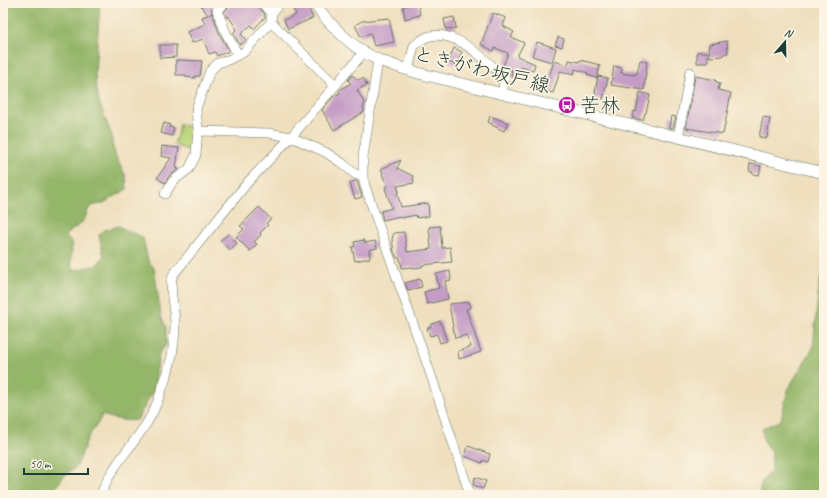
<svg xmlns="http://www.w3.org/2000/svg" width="827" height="498" font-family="Caveat,'Klee One',sans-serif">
<rect width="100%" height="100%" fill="#fcf5e5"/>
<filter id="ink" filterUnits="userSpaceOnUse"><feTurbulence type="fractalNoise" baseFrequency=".025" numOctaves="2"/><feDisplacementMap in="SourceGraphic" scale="8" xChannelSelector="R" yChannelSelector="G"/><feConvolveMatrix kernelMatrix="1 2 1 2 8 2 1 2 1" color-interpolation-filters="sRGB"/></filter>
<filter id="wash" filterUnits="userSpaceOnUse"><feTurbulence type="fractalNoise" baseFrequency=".012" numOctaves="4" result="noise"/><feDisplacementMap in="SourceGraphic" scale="16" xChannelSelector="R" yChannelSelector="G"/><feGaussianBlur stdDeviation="0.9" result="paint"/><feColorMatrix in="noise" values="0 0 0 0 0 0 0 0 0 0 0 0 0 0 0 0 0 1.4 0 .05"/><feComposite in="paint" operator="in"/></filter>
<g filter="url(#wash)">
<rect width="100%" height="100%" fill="#efdfbe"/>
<path fill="#bbd479" stroke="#6d8856" d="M 180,124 L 196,130 L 194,152 L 174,145 Z"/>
<path fill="#94b669" stroke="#5a7a4e" d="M 3,3 L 100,3 L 95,72 L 96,90 L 100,105 L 112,136 L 112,144 L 116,157 L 126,177 L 127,189 L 102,204 L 94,205 L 88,209 C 84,227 76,224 65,236 C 67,238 71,241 71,244 C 74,254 68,259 73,270 C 82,270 88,266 96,266 L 104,256 L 99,235 L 104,230 L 119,226 C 127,232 135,233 143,238 L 148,261 L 154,268 L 161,316 L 166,327 L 166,345 L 159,353 L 154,389 L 137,420 C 122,421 116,419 102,415 L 98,423 L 88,437 L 77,466 L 63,477 L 50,495 L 3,495 L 3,425 L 5,381 L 3,359 Z
M 824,269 L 824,495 L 758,495 L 762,482 L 772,469 L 772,451 C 764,446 762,438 763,428 L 781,420 L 788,389 L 813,348 L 819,284 Z"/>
<g id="blocks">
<path fill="#c49cc6" d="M 199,3 L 216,3 L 211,8 L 212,13 L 209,15 L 212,13 L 220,35 L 229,51 L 217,56 L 215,52 L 209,54 L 203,39 L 192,43 L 187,32 L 205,24 L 202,17 L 208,15 Z
M 231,3 L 256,3 L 258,7 L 265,14 L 264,15 L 265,17 L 254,29 L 251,25 L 241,34 L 246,40 L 240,45 L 233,33 L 237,29 L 228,16 L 226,17 L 224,12 L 229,7 Z
M 290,3 L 299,3 L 302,7 L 306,6 L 307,9 L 309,9 L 313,18 L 288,29 L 284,20 L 296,15 Z
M 409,3 L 418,3 L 420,15 L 405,19 L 403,8 L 404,8 L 403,6 L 409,5 Z
M 493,13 L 506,18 L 503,26 L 514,32 L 511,37 L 524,43 L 517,56 L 535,64 L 533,71 L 521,67 L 516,78 L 511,76 L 512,70 L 503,66 L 508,53 L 495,48 L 493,51 L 481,44 Z
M 454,17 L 456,28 L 446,29 L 444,19 Z
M 389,18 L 394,42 L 374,46 L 370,33 L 361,37 L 355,25 L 362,21 Z
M 558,37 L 564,39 L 562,47 L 555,45 Z
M 727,41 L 728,53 L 723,54 L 723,56 L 710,57 L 709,48 L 710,47 L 710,44 Z
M 537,42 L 556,48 L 552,62 L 532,56 Z
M 160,45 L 176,45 L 176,57 L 160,58 Z
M 454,48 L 462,52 L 456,65 L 448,62 Z
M 697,52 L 708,52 L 708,63 L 697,63 Z
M 176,60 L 202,61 L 200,76 L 195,76 L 195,78 L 186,77 L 186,75 L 176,75 Z
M 569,60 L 579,62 L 580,60 L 600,65 L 597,78 L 587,75 L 588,73 L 575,69 L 574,74 L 560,71 L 553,93 L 542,90 L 546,79 L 548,80 L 554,61 L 568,65 Z
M 640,60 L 647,62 L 644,90 L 611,85 L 614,66 L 622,68 L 621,73 L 634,75 L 634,74 L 637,74 Z
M 352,75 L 358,80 L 363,78 L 367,85 L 357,90 L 365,104 L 363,106 L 364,112 L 334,130 L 322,110 L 334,96 L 340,93 L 339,91 L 341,89 L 351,83 L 348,80 Z
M 598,76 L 608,78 L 603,99 L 595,98 L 596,93 L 595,92 Z
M 695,76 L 716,80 L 716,82 L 720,83 L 718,90 L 731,93 L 723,134 L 686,128 Z
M 640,92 L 650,95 L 646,113 L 645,113 L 643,120 L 632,118 L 634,111 L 636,112 Z
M 490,116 L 508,123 L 504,131 L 492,125 L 492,124 L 488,122 Z
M 671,116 L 676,117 L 673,128 L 669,128 Z
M 763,117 L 770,118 L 767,138 L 759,137 Z
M 164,123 L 170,125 L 169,127 L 174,128 L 172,136 L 161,133 Z
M 162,146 L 178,148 L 179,147 L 176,168 L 179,169 L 169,176 L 165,183 L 157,178 L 171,158 L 161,156 Z
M 401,160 L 397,168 L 413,176 L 414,183 L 397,186 L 399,192 L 397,193 L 401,207 L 428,203 L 429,216 L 417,218 L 416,215 L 401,218 L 400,216 L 383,220 L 381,211 L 392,208 L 385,188 L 388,187 L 382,174 L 383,173 L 381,169 Z
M 750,164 L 761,166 L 759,175 L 752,174 L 753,172 L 749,171 Z
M 355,181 L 357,181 L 362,197 L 355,199 L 350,183 Z
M 259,207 L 271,219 L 266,223 L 268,225 L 260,233 L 261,235 L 254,242 L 257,244 L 250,251 L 236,237 L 244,229 L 240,226 Z
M 440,226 L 442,248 L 450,247 L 452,262 L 422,265 L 422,267 L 413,268 L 412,267 L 402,268 L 400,258 L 397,258 L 394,252 L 392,239 L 394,233 L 404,232 L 407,252 L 431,249 L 429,227 Z
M 228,234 L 237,243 L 230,250 L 220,241 Z
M 364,240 L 365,243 L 375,241 L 377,248 L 369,250 L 370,258 L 355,261 L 352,247 L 355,246 L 354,242 Z
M 450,271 L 451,280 L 445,281 L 448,299 L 427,304 L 424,292 L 439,288 L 436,274 Z
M 420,279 L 422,287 L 408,290 L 405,283 Z
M 469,302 L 471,308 L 466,309 L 481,352 L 459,359 L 458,351 L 471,347 L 467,335 L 455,338 L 449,304 Z
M 440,321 L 447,341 L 440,343 L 437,334 L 430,336 L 427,328 L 431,327 L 430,325 Z
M 468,446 L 490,454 L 488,462 L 483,460 L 482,463 L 465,456 Z
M 475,477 L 486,481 L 483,489 L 473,485 Z"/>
</g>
</g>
<g filter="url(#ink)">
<use href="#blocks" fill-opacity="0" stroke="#687664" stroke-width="1"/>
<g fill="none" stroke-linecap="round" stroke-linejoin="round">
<defs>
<path id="minor" d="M 225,3 L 217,10 L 226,33 L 238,55
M 262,3 L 272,13 L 271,22 L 335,85
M 272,13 L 280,3
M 271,22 L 244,52 L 228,60 L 218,63 L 210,71 L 196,109 L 198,129 L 202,131 L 269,133 L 291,137 L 325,152 L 342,163 L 355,174 L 363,177
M 378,60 L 363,157 L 363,177 L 365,186 L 432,378 L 470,495
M 408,70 L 414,46 C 418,43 424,37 430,36 C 458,30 485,61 505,77 L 502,94
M 678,137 L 690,72
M 165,194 L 173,181 L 189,169 L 196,155 L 198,129
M 101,495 C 108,472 127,452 140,433 C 150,420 157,405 162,389 C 170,369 175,346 175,324 C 175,309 168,288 173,275 L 248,182 L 291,137 L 364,52"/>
<path id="major" d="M 314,3 C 329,24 354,50 379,60 C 391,65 405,69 418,73 L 824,173"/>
</defs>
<use href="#minor" stroke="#687664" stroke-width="10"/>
<use href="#major" stroke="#687664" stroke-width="12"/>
<use href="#minor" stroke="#fff" stroke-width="9"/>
<use href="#major" stroke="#fff" stroke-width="11"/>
</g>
</g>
<defs>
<symbol id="bus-disc" viewBox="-11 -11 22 22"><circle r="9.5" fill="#b5179e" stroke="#fcf5e5"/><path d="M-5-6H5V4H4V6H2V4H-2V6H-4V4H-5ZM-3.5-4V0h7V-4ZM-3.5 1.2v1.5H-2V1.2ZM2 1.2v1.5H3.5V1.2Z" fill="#fff"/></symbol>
</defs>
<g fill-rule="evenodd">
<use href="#bus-disc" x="557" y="95" width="20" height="20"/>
</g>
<g text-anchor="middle" stroke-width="3.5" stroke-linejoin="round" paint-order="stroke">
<g font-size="20" fill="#1f3d34" stroke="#fcf5e5">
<text transform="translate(482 69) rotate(14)" y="7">ときがわ坂戸線</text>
</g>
<g font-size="20" fill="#1f3d34" stroke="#fcf5e5" text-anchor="start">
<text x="580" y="112">苦林</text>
</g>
</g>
<rect width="827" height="498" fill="none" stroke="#fcf5e5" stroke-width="16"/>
<g transform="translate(785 42) rotate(20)" stroke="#fcf5e5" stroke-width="3" paint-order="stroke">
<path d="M0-3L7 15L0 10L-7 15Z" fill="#1f3d34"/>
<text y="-6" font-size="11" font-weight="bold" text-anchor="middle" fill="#1f3d34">N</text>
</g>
<path d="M24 468v6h64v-6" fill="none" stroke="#1f3d34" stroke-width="2"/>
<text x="30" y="468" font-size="12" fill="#1f3d34" stroke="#fcf5e5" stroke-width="3" paint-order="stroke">50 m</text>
</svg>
